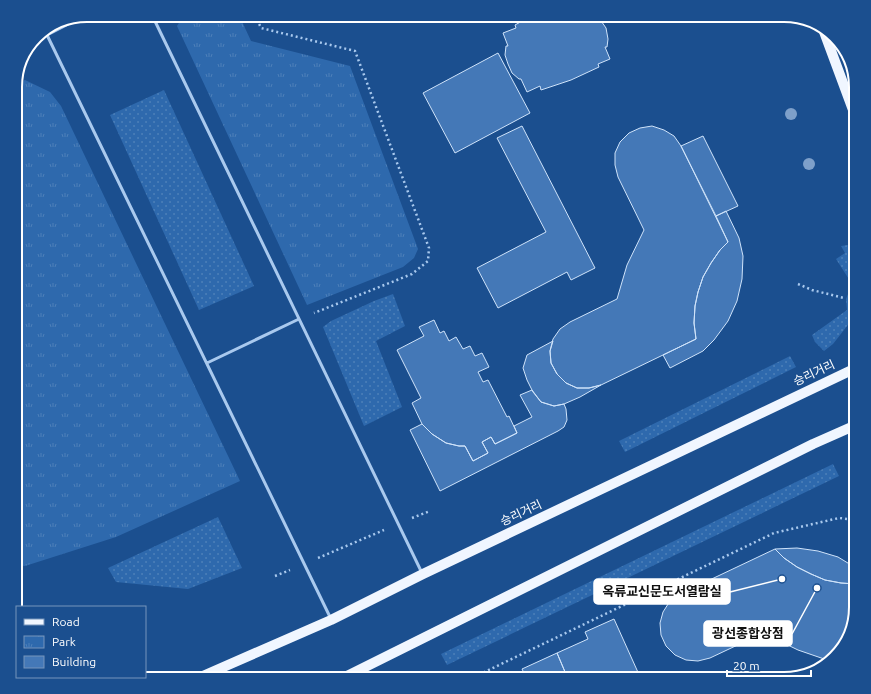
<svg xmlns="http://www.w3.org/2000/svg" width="871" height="694" font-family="Ubuntu,'Noto Sans KR',sans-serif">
<defs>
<pattern id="grass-dots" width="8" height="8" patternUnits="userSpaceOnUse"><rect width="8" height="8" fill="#2e69ad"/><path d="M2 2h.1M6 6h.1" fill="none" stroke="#4d80b9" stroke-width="1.8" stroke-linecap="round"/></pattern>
<pattern id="park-tufts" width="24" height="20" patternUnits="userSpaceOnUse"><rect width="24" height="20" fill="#2e69ad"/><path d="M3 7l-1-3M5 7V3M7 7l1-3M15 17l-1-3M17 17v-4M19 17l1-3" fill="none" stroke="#4d80b9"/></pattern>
</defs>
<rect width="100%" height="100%" fill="#1b4f8f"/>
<path fill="url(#grass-dots)" d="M 164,90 L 254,286 L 199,310 L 110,115 Z
M 848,245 L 854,262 L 856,273 L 856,307 L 851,321 L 833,344 L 824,351 L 815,342 L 812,335 L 847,310 L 846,299 L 852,284 L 836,259 L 845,253 L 841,246 Z
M 393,294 L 405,326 L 376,341 L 402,407 L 364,426 L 323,327 L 331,321 L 374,301 Z
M 790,356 L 796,367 L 625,452 L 619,441 Z
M 833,464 L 839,476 L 447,665 L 441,654 Z
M 218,517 L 242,568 L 188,589 L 116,582 L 108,568 Z"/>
<path fill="url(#park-tufts)" d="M 184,15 L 239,15 L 251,41 L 350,66 L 418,249 L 414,258 L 403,267 L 307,305 L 177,26 Z
M 25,80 L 50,92 L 61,106 L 240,481 L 116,537 L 25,566 L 15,565 L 15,84 Z"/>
<path fill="#4478b7" stroke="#cfe3fa" d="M 533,15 L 597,15 L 606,28 L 608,39 L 607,47 L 605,47 L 610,59 L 598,64 L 599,67 L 571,80 L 541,90 L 540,86 L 527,92 L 521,79 L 519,79 L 512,73 L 508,64 L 505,55 L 506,46 L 508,46 L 503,33 L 516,28 L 515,25 Z
M 498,53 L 530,113 L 455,153 L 423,93 Z
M 522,126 L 595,268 L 571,280 L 567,272 L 498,308 L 477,268 L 546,232 L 497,138 Z
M 652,126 L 664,130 L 674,136 L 681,146 L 728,242 L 720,250 L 711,263 L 703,277 L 698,292 L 695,306 L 694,323 L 696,339 L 601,385 L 589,388 L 577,388 L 566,383 L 557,374 L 551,363 L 550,351 L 553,339 L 560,329 L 570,322 L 617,299 L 627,265 L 644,230 L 618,177 L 615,165 L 615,153 L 620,142 L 629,133 L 640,128 Z
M 703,136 L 738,206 L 716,216 L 681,146 Z
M 726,211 L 739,238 L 743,256 L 742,279 L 737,301 L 728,321 L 714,340 L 703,351 L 670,368 L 663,355 L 696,339 L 694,323 L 695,306 L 698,292 L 703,277 L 711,263 L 720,250 L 728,242 L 716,216 Z
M 434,320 L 440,333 L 444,331 L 449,341 L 456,337 L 463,349 L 470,346 L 475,356 L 482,353 L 489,367 L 478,372 L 483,382 L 488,380 L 507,417 L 509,416 L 517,433 L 495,444 L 491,437 L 482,442 L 488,453 L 473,461 L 465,446 L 459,446 L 446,443 L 432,434 L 422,424 L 412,403 L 421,398 L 397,350 L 424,336 L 419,327 Z
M 553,341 L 550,351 L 551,363 L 557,374 L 566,383 L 577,388 L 589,388 L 601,385 L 580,397 L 564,404 L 554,406 L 541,402 L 533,392 L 527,380 L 523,368 L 527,355 Z
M 532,390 L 541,402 L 554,406 L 564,404 L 566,409 L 567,420 L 564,427 L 558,431 L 440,491 L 410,430 L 422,424 L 432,434 L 446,443 L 459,446 L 465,446 L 473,461 L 488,453 L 482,442 L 491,437 L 495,444 L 517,433 L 514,426 L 532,417 L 520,395 Z
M 797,548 L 818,551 L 838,557 L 856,568 L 856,584 L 841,583 L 825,580 L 811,574 L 797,567 L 784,558 L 775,549 Z
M 775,549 L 784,558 L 797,567 L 811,574 L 825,580 L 841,583 L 856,584 L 856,607 L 838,654 L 830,661 L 798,650 L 763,633 L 710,658 L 698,661 L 686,660 L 675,655 L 666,646 L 661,635 L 660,623 L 663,612 L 670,601 L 680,594 Z
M 614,619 L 641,679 L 568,679 L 557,653 L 588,639 L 585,632 Z
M 557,653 L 568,679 L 527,679 L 522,669 Z"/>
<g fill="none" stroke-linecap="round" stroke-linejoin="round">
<path stroke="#a9c9ee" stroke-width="2.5" stroke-dasharray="2 3" stroke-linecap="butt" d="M 255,15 L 261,28 L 355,51 L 429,248 L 428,261 L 412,274 L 314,313
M 798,284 L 812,290 L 844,298
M 412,518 L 430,511
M 318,558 L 384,530
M 275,576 L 290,570
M 470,679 L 774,533 L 839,518 L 856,520"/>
<path stroke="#a9c9ee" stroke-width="3" d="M 152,15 L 422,573
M 82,17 L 47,35 L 331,619
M 33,41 L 47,35
M 207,363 L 299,319"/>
<path stroke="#a9c9ee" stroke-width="4" d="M 774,679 L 777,679"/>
<path stroke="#f0f6ff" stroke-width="10" d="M 823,29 L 856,118
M 196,679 L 331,620 L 423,574 L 856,368
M 341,679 L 813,444 L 856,425"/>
</g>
<g fill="#7ea0ca">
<circle cx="791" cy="114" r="6"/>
<circle cx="809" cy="164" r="6"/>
</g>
<g text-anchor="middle" stroke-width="3" stroke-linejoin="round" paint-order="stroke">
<g font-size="12" fill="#fff" stroke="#1b4f8f">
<text transform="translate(814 373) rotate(-25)" y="4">승리거리</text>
<text transform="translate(521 513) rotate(-25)" y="4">승리거리</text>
</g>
</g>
<path d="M0 0H871V694H0ZM87 22H784A65 65 0 0 1 849 87V607A65 65 0 0 1 784 672H87A65 65 0 0 1 22 607V87A65 65 0 0 1 87 22Z" fill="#1b4f8f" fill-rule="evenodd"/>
<path fill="none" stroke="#fff" stroke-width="2" d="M87 22H784A65 65 0 0 1 849 87V607A65 65 0 0 1 784 672H87A65 65 0 0 1 22 607V87A65 65 0 0 1 87 22Z"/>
<path fill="none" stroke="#fff" stroke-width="1.5" d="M782 579L730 592M817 588L792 634"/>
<g fill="#fff" stroke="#1b4f8f" stroke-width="1.5">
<circle cx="782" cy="579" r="4"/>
<circle cx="817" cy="588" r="4"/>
</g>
<g fill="#fff" stroke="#fff" stroke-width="1.5">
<rect x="594" y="579" width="136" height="25" rx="4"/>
<rect x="704" y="621" width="88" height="25" rx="4"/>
</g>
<g font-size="13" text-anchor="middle" font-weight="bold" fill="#111">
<text x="662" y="596">옥류교신문도서열람실</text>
<text x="748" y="638">광선종합상점</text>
</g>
<rect x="16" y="606" width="130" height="72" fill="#1b4f8f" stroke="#7695bc"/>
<rect x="24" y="619" width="20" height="6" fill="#f0f6ff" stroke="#7695bc"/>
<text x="52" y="626" font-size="12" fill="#ffffff">Road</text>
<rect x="24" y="636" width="20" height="12" fill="url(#park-tufts)" stroke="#7695bc"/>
<text x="52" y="646" font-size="12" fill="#ffffff">Park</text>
<rect x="24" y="656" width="20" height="12" fill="#4478b7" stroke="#7695bc"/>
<text x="52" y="666" font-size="12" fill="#ffffff">Building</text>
<path d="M727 670v6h84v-6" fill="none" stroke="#ffffff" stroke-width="2"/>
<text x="733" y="670" font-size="12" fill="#ffffff" stroke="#1b4f8f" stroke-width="3" paint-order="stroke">20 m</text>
</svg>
